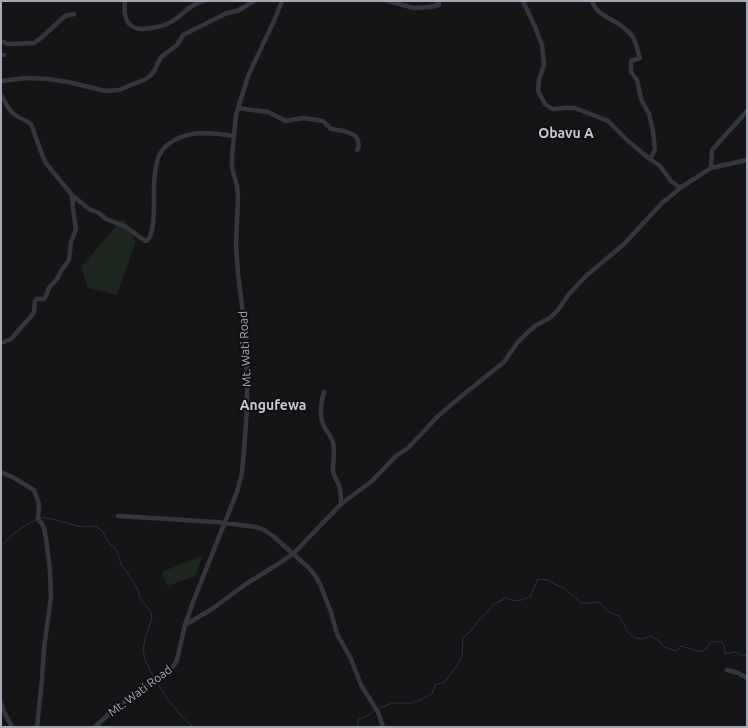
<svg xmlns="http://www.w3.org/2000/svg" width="748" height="728" font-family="Ubuntu,sans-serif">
<rect width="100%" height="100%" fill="#151517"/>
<path fill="#1c251e" d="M 123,218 L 136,241 L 117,295 L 88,288 L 81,267 Z
M 203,555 L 195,576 L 167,586 L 162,572 Z"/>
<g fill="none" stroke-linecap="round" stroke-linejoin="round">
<path stroke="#2a333b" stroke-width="1" d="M 40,518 L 42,517 L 60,521 L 81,527 L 95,526 L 102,531 L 109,543 L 116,549 L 121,564 L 137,588 L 141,600 L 151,612 L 152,618 L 145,638 L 143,651 L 146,662 L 154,678
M 1,546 C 11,535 23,526 37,519
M 157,682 C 166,699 178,714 193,727
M 379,708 L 393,703 L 413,703 L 432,694 L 435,685 L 445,682 L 456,667 L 462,656 L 463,638 L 471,631 L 478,621 L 494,604 L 506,598 C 517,602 520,601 530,597 L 538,579 L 548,580 L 556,585 L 564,588 L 581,603 L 591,603 L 599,602 C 605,609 610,614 619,616 C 625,625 629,639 641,639 C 644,639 648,637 651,636 L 659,641 L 664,647 L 676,651 L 681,646 L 701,652 L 707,648 L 711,642 L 722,642 L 724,646 L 725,654 L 736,652 L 742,656 L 747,655
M 358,727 L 358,720 L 367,716 L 374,711"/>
<path stroke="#35363c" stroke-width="4.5" d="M 125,1 C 125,5 124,10 125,14 C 128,32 143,30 157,27 C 161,26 166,25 169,23 C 183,17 187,5 203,1
M 388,1 L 414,8 L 430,7 L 439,5 L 438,1
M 523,1 L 535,27 L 542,45 L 544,65 L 539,80 L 538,91 L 545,104 L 552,109 L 556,109 L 563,108 L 575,108 L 608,121 L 628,141 L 650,159 L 660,166 L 671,181 L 680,188
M 592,1 C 596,13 607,17 617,23 C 621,25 630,33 633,37 C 636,42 638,53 640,58 L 631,61 L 631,72 L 637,80 L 641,99 L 649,114 L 653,131 L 655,150 L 650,159
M 1,41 L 8,44 L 34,43 L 41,38 L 65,16 L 74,14
M 1,55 L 4,55
M 1,81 L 27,78 L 48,79 L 68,82 L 106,91 L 119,90 L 146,79 L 150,76 L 154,71 L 161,57 L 177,45 L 183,35 L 225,14 L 239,10 L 254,1
M 1,95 C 5,101 8,110 14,114 C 19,119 26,119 31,124 L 45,162 L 72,195 L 89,209 L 99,213 L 106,219 L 114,222 L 126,227 L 145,241 L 148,240 C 154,232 153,218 154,208 C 154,191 153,172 159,156 C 165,141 185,134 200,133 C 211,133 223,134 234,136
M 238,108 L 268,112 L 286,121 L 303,118 L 323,121 L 331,129 L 344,131 L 354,135 L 357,138 L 359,146 L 357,150
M 711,168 L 712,150 L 747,111
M 1,343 L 11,339 L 32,315 L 34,312 L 35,301 L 37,299 L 43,299 L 45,298 L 49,288 L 57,279 L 61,271 L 69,260 L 71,242 L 76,229 L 73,208 L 72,195
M 324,392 C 321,402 319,416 324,426 C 327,432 331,436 333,442 C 335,451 333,461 333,471 C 334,476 337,480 339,485 C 341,491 341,498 341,504
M 1,472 L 14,478 L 34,490 L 39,504 L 38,519 L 42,524 L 44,528 L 46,538 L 50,571 L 51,597 L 44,648 L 42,679 L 37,727
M 118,516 L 217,522 L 256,527 L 264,530 L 273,536 L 308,567 L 314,574 L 320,584 L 331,612 L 337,634 L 351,659 L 361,685 L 378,712 L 383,727
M 185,625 L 212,609 L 246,584 L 278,564 L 293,554 L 341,504 L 372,481 L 396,456 L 408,448 L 438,416 L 464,394 L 504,362 L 518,342 L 524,336 L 535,326 L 548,319 L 552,316 L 558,310 L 569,294 L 587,275 L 623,245 L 663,202 L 671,196 L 680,188 L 711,168 L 747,160
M 727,670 L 738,673 L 747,678
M 1,702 L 3,710 L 12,727
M 95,727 L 110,713 L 147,685 L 166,674 L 173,667 L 177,660 L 185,625 L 193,602 L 237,492 L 242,473 L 244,450 L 247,408 L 247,348 L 238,273 L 236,246 L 238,197 L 237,186 L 232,168 L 232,156 L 234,136 L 236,115 L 248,76 L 274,21 L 282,1"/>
</g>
<g text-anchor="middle" stroke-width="4" stroke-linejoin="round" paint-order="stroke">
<g font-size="12" fill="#a6aab8" stroke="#101012">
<text transform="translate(245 349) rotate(-93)" y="4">Mt. Wati Road</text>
<text transform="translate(140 691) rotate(-37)" y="4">Mt. Wati Road</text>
</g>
<g font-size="14" font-weight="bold" fill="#c7cad3" stroke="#101012">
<text x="566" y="138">Obavu A</text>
<text x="273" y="410">Angufewa</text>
</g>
</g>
<rect width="748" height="728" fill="none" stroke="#a6aab8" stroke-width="4"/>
</svg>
